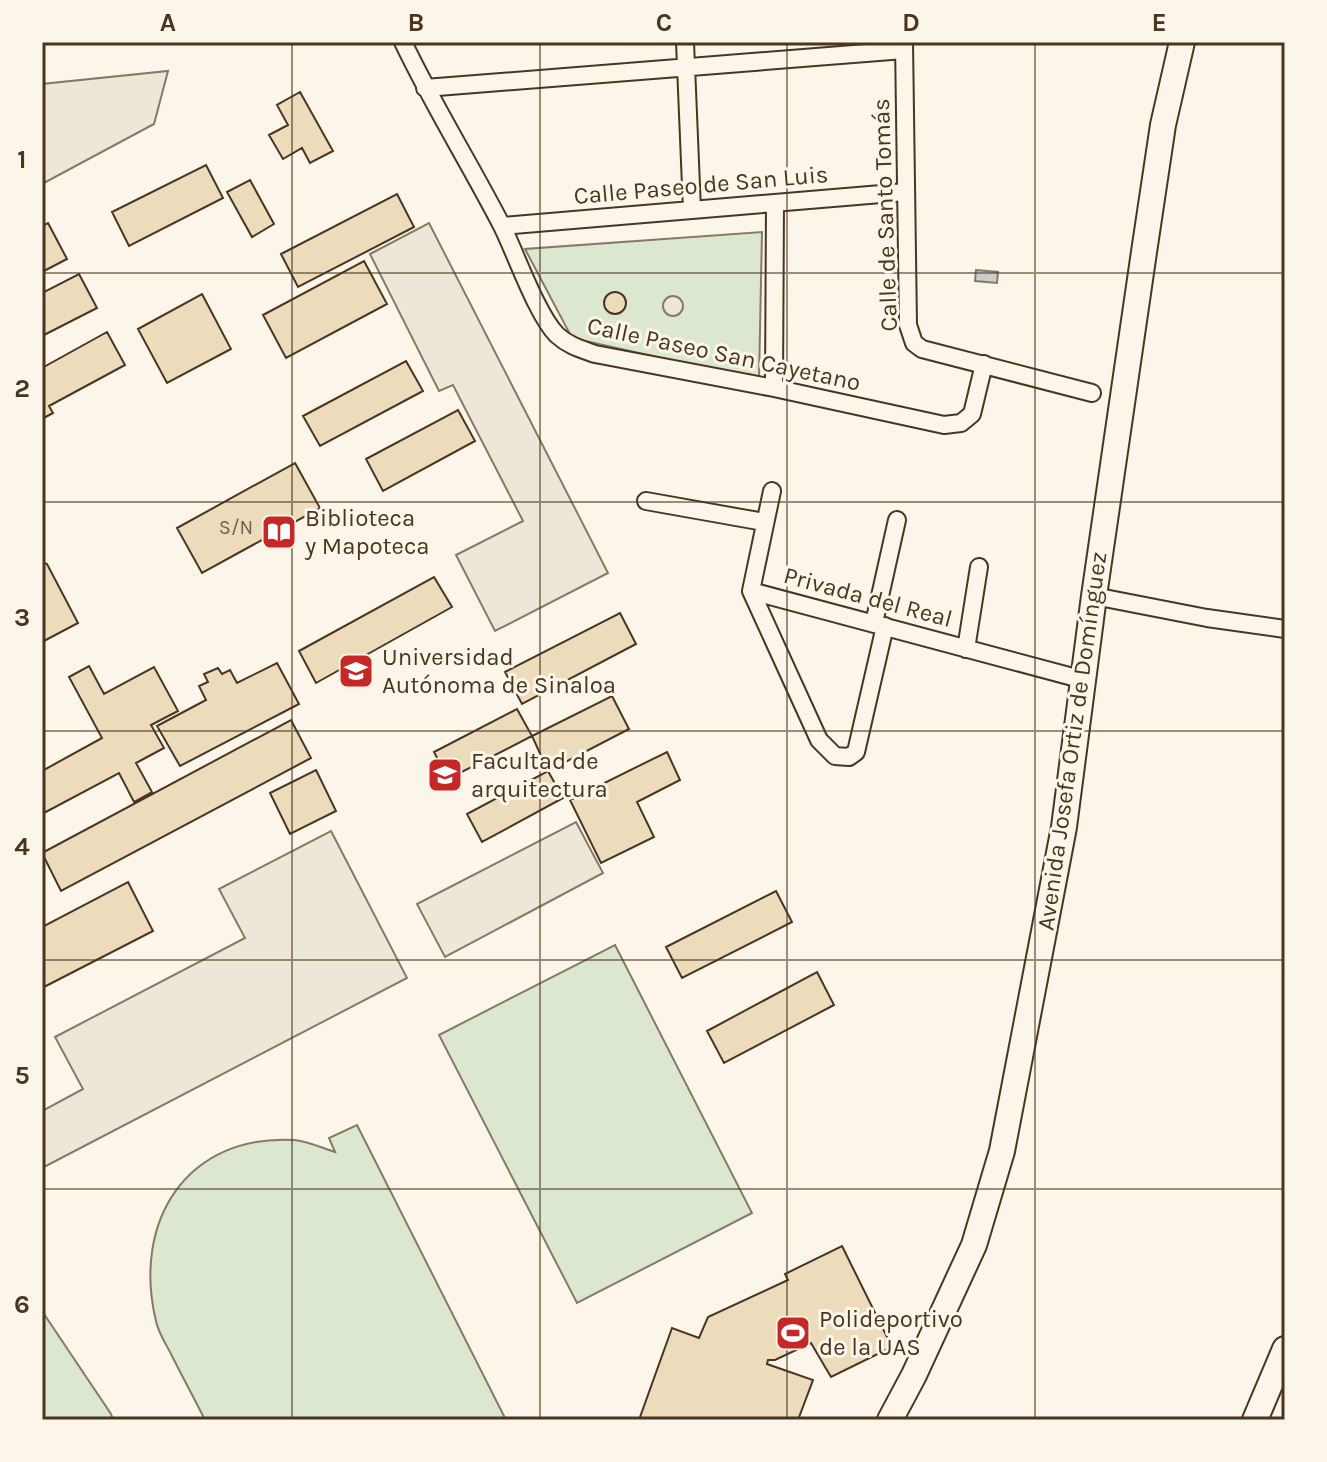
<svg xmlns="http://www.w3.org/2000/svg" width="1327" height="1462" font-family="Karla,sans-serif">
<rect width="100%" height="100%" fill="#fbf6e9"/>
<path fill="#dce7d0" stroke="#887966" stroke-width="2" d="M 762,232 L 759,380 L 572,338 L 525,249 Z
M 615,945 L 752,1213 L 577,1303 L 439,1035 Z
M 357,1125 L 506,1420 L 205,1420 C 194,1398 182,1376 171,1354 C 166,1344 158,1332 156,1321 C 132,1222 186,1134 294,1140 C 307,1141 322,1148 335,1152 L 329,1138 Z
M 42,1311 L 111,1414 L 113,1420 L 42,1420 Z"/>
<path fill="#ede7d9" stroke="#887966" stroke-width="2" d="M 168,71 L 154,124 L 42,184 L 42,84 Z
M 429,223 L 608,573 L 495,631 L 456,555 L 523,521 L 453,385 L 439,391 L 370,254 Z
M663 306a10 10 0 1 1 20 0a10 10 0 1 1-20 0Z
M 576,822 L 603,873 L 445,957 L 417,904 Z
M 331,831 L 407,978 L 42,1168 L 42,1111 L 83,1089 L 55,1037 L 245,938 L 219,889 Z"/>
<path fill="#c9cecd" stroke="#887966" stroke-width="2" d="M 976,270 L 998,272 L 997,283 L 975,281 Z"/>
<path fill="#ecdcbc" stroke="#4a3520" stroke-width="2" d="M 300,92 L 333,151 L 310,163 L 302,148 L 283,159 L 269,135 L 288,125 L 277,105 Z
M 206,165 L 223,198 L 129,246 L 112,212 Z
M 250,180 L 274,224 L 252,237 L 227,192 Z
M 397,194 L 414,227 L 298,287 L 281,254 Z
M 48,223 L 67,259 L 42,272 L 42,226 Z
M 364,261 L 387,304 L 286,358 L 263,315 Z
M 79,274 L 97,308 L 42,336 L 42,293 Z
M604 303a11 11 0 1 1 22 0a11 11 0 1 1-22 0Z
M 202,294 L 231,349 L 167,383 L 138,329 Z
M 107,332 L 125,365 L 49,406 L 53,413 L 42,419 L 42,368 Z
M 406,361 L 423,391 L 320,446 L 303,416 Z
M 458,410 L 475,441 L 383,491 L 366,459 Z
M 295,463 L 320,508 L 202,573 L 177,528 Z
M 42,562 L 47,564 L 78,623 L 42,642 Z
M 434,577 L 452,607 L 316,683 L 299,651 Z
M 620,613 L 636,644 L 522,704 L 505,672 Z
M 277,663 L 299,704 L 180,766 L 157,726 L 206,700 L 199,686 L 208,682 L 204,674 L 218,668 L 222,674 L 230,670 L 237,683 Z
M 89,666 L 104,694 L 154,667 L 178,711 L 151,725 L 164,748 L 136,763 L 152,792 L 134,802 L 119,773 L 42,814 L 42,771 L 102,738 L 69,677 Z
M 612,696 L 629,729 L 548,771 L 532,736 Z
M 517,709 L 532,736 L 448,779 L 434,752 Z
M 291,720 L 311,758 L 61,891 L 42,853 Z
M 667,752 L 680,780 L 637,802 L 654,837 L 601,863 L 570,800 Z
M 316,770 L 336,811 L 290,834 L 270,793 Z
M 548,771 L 563,798 L 482,842 L 467,814 Z
M 128,882 L 153,931 L 42,988 L 42,927 Z
M 776,891 L 792,922 L 682,978 L 666,947 Z
M 817,972 L 834,1005 L 724,1063 L 707,1031 Z
M 842,1246 L 892,1347 L 831,1377 L 811,1343 L 775,1360 L 768,1360 L 767,1364 L 813,1380 L 798,1420 L 639,1420 L 672,1328 L 699,1338 L 708,1317 L 788,1280 L 785,1274 Z"/>
<g fill="none" stroke-linecap="round" stroke-linejoin="round">
<defs>
<path id="street" d="M 403,42 C 433,105 470,164 502,226 C 516,254 537,315 557,335 C 569,346 581,349 595,354 L 774,388 L 944,425 L 961,423 L 972,414 L 984,364
M 685,42 L 692,210
M 904,42 L 908,325 L 914,343 L 922,349 L 1092,393
M 425,88 L 904,50
M 502,226 L 905,192
M 774,388 L 775,203
M 646,501 L 764,522
M 751,591 L 1084,680
M 751,591 L 819,740 L 835,756 L 849,757 L 856,752 L 885,626
M 751,591 L 772,491
M 1094,596 L 1207,618 L 1285,629
M 874,623 L 897,520
M 966,649 L 979,567"/>
<path id="secondary" d="M 890,1420 L 914,1375 L 974,1245 L 1002,1151 L 1064,827 L 1094,596 L 1144,252 L 1163,125 L 1182,42
M 1255,1420 L 1285,1349"/>
</defs>
<use href="#street" stroke="#4a3520" stroke-width="20"/>
<use href="#secondary" stroke="#4a3520" stroke-width="28"/>
<use href="#street" stroke="#fbf6e9" stroke-width="16"/>
<use href="#secondary" stroke="#fbf6e9" stroke-width="24"/>
</g>
<path fill="none" stroke="#4a3520" stroke-width="2" stroke-opacity="0.55" d="M 292,42 L 292,1420M 540,42 L 540,1420M 787,42 L 787,1420M 1035,42 L 1035,1420M 42,273 L 1285,273M 42,502 L 1285,502M 42,731 L 1285,731M 42,960 L 1285,960M 42,1189 L 1285,1189"/>
<defs>
<symbol id="library-square" viewBox="-11 -11 22 22"><rect x="-9" y="-9" width="18" height="18" rx="4" fill="#c62828" stroke="#fbf6e9"/><path d="M-6-4Q-3-5.5-.7-3.5V5Q-3 3-6 4ZM6-4Q3-5.5 .7-3.5V5Q3 3 6 4Z" fill="#fff"/></symbol>
<symbol id="university-square" viewBox="-11 -11 22 22"><rect x="-9" y="-9" width="18" height="18" rx="4" fill="#c62828" stroke="#fbf6e9"/><path d="M0-5L7-2L0 1L-7-2ZM-4 1L0 2.5L4 1V4Q0 6-4 4Z" fill="#fff"/></symbol>
<symbol id="stadium-square" viewBox="-11 -11 22 22"><rect x="-9" y="-9" width="18" height="18" rx="4" fill="#c62828" stroke="#fbf6e9"/><path d="M0-5a6.5 5 0 1 0 0 10a6.5 5 0 1 0 0-10ZM-3.5-1.8h7v3.6h-7Z" fill="#fff"/></symbol>
</defs>
<g fill-rule="evenodd">
<use href="#library-square" x="259" y="512" width="40" height="40"/>
<use href="#university-square" x="336" y="651" width="40" height="40"/>
<use href="#university-square" x="425" y="755" width="40" height="40"/>
<use href="#stadium-square" x="773" y="1313" width="40" height="40"/>
</g>
<g text-anchor="middle" stroke-width="6" stroke-linejoin="round" paint-order="stroke">
<g font-size="20" fill="#725f47">
<text x="236" y="534">S/N</text>
</g>
<g font-size="24" fill="#4a3520" stroke="#fbf6e9">
<text transform="translate(701 185) rotate(-5)" y="8">Calle Paseo de San Luis</text>
<text transform="translate(885 215) rotate(-92)" y="8">Calle de Santo Tomás</text>
<text transform="translate(724 354) rotate(12)" y="8">Calle Paseo San Cayetano</text>
<text transform="translate(868 597) rotate(15)" y="8">Privada del Real</text>
<text transform="translate(1072 741) rotate(-82)" y="8">Avenida Josefa Ortiz de Domínguez</text>
</g>
<g font-size="24" fill="#4a3520" stroke="#fbf6e9" text-anchor="start">
<text x="305" y="526">Biblioteca<tspan x="305" dy="28">y Mapoteca</tspan></text>
<text x="382" y="665">Universidad<tspan x="382" dy="28">Autónoma de Sinaloa</tspan></text>
<text x="471" y="769">Facultad de<tspan x="471" dy="28">arquitectura</tspan></text>
<text x="819" y="1327">Polideportivo<tspan x="819" dy="28">de la UAS</tspan></text>
</g>
</g>
<rect width="1327" height="1462" fill="none" stroke="#fbf6e9" stroke-width="88"/>
<rect x="44" y="44" width="1239" height="1374" fill="none" stroke="#4a3520" stroke-width="3"/>
<g font-size="26" text-anchor="middle" font-weight="bold" fill="#4a3520">
<text x="168" y="31">A</text>
<text x="416" y="31">B</text>
<text x="664" y="31">C</text>
<text x="911" y="31">D</text>
<text x="1159" y="31">E</text>
<text x="22" y="168">1</text>
<text x="22" y="397">2</text>
<text x="22" y="626">3</text>
<text x="22" y="855">4</text>
<text x="22" y="1084">5</text>
<text x="22" y="1313">6</text>
</g>
</svg>
